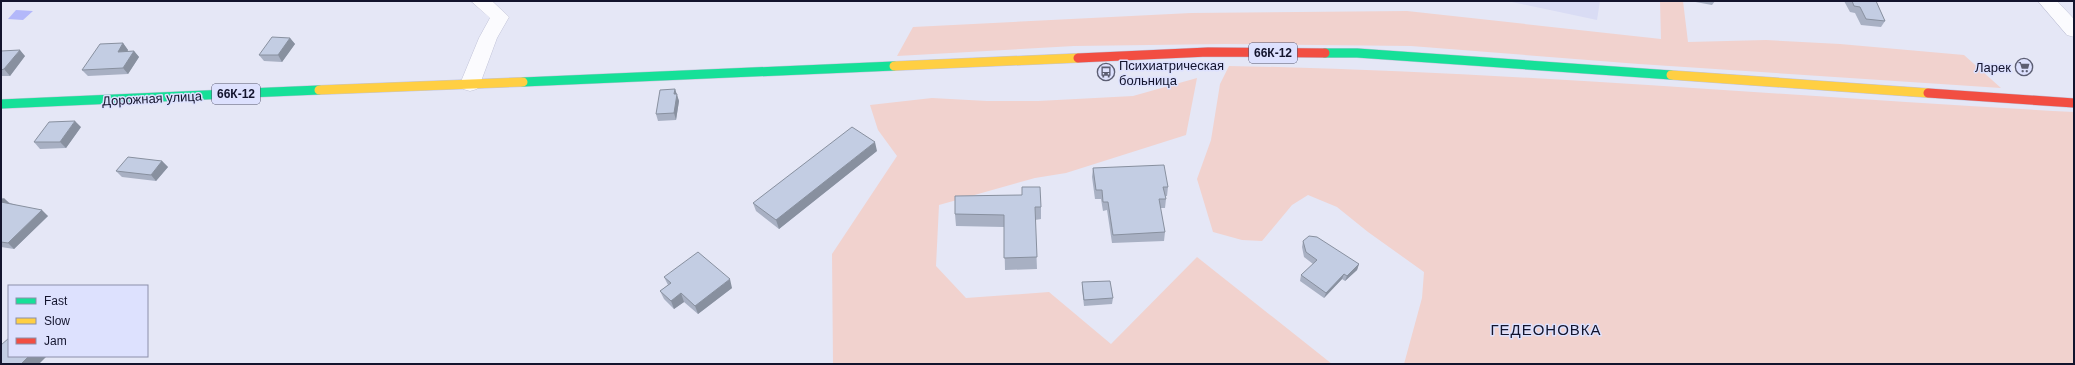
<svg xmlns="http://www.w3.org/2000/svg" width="2075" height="365" font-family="Arial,sans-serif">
<rect width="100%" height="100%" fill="#e5e7f6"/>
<path fill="#d9dcf4" d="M 1507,1 L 1600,1 L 1597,20 Z"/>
<path fill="#f1d2ce" d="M 1660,1 L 1683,1 L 1688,42 L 1766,40 L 1840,44 L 1964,55 L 2001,88 L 1639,64 L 1411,46 L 1225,44 L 1074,46 L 897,56 L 913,27 L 1191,13 L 1407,11 L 1661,39 Z
M 1229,66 C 1511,71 1792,97 2074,112 L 2074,364 L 1404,364 L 1422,298 L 1424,272 L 1368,232 L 1337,207 L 1308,195 L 1292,205 L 1262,241 L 1242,240 L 1213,232 L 1197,179 L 1211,140 L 1220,84 Z
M 1197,78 L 1186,135 L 1066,173 L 1035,178 L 939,205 L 936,266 L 966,298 L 1049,292 L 1111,344 L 1197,257 L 1332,364 L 833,364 L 832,254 L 897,156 L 878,130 L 870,105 L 932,98 L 987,101 L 1038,101 L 1133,96 Z"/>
<path fill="#b3b8fa" d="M 16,10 L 33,11 L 23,20 L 8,19 Z"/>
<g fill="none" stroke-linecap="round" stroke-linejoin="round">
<defs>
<path id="street" d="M 471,1 L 492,1 L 509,17 L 497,38 L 480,84 L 477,89 L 470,91 L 463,89 L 460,84 L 479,38 L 490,18 Z
M 2038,1 L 2057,1 L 2074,19 L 2074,37 L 2067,35 Z"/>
<path id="fast" d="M 1325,53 L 1357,53 L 1671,75
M 523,82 L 894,66
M 1,104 L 319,90"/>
<path id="slow" d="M 894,66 L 1078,58
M 1671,75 L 1928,93
M 319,90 L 523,82"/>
<path id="jam" d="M 1078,58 L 1208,52 L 1325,53
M 1928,93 L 2074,103"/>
</defs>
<use href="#street" stroke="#c1c3d8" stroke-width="1"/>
<use href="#fast" stroke="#c1c3d8" stroke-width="10"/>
<use href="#slow" stroke="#c1c3d8" stroke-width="10"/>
<use href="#jam" stroke="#c1c3d8" stroke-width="10"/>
<use href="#street" fill="#fbfbfe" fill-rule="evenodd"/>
<use href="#fast" stroke="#16e098" stroke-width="9"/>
<use href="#slow" stroke="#ffcf43" stroke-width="9"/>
<use href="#jam" stroke="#f24e42" stroke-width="9"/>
</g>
<path fill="#a8b0c3" d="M 1690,1 L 1715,1 L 1712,5 Z
M 1844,1 L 1876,1 L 1885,21 L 1881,27 L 1861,25 L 1855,13 L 1850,12 Z
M 290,38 L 295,44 L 282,62 L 264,61 L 259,55 Z
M 123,43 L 128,50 L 128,51 L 134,51 L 139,57 L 128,74 L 88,76 L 82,70 Z
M 1,51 L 25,56 L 10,76 L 1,76 Z
M 675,89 L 679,101 L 676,120 L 658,121 L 656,114 Z
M 81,127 L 66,148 L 40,149 L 34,142 Z
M 877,151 L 779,229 L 756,211 L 753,203 Z
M 162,161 L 168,167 L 156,181 L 122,177 L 116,171 Z
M 1093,168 L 1168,187 L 1167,196 L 1165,196 L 1166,199 L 1165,208 L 1160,208 L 1165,232 L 1164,241 L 1112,243 L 1107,210 L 1103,211 L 1101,199 L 1095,199 L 1092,177 Z
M 955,196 L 1041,207 L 1041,219 L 1035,220 L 1037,269 L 1005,270 L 1004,227 L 956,226 L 955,214 Z
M 1,197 L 10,203 L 48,216 L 14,249 L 1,247 Z
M 1303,241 L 1359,264 L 1357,270 L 1345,281 L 1342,279 L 1324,298 L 1300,281 L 1301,275 L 1313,264 L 1304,257 L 1302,247 Z
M 664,277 L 732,288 L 698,314 L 684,302 L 674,309 L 664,299 L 660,291 L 668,285 Z
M 1082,282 L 1113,298 L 1112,304 L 1084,306 L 1082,288 Z"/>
<path fill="#88909f" d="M 290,38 L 295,44 L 282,62 L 278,55 Z
M 123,43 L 128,50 L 123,58 L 118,52 Z
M 20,50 L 25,56 L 10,76 L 4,69 Z
M 134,51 L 139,57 L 128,74 L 123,68 Z
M 675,89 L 679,101 L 676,120 L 674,113 L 674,94 Z
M 75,121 L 81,127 L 66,148 L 60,142 Z
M 875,142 L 877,151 L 779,229 L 776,220 Z
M 162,161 L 168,167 L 156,181 L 151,175 Z
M 4,198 L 10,204 L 1,203 L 1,200 Z
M 42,210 L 48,216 L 14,249 L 8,243 Z
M 1359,264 L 1357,270 L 1345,281 L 1347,276 Z
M 1344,274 L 1342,279 L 1324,298 L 1326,293 Z
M 730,279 L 732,288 L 698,314 L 695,306 Z
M 681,293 L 684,302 L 674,309 L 671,301 Z
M 29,356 L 47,356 L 39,364 L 21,364 Z"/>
<path fill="#c3cde3" stroke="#88909f" d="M 1852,1 L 1876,1 L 1885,21 L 1866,19 L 1860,7 L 1854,6 Z
M 272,37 L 290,38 L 278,55 L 259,55 Z
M 123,43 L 118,52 L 134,51 L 123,68 L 82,70 L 100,44 Z
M 20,50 L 4,69 L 1,70 L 1,51 Z
M 675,89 L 674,94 L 677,94 L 674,113 L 656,114 L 660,90 Z
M 75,121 L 60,142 L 34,142 L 49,122 Z
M 852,127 L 875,142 L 776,220 L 753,203 Z
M 128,157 L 162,161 L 151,175 L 116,171 Z
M 1164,165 L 1168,187 L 1163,187 L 1166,199 L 1159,199 L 1165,232 L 1113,235 L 1108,202 L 1103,202 L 1102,190 L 1096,190 L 1093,168 Z
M 1022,187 L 1040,187 L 1041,207 L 1035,207 L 1037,257 L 1004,258 L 1004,215 L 955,214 L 955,196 L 1022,195 Z
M 1,202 L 42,210 L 8,243 L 1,242 Z
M 1309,236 L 1317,237 L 1359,264 L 1347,276 L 1344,274 L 1326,293 L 1301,275 L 1317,260 L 1306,252 L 1303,241 Z
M 698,252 L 730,279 L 695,306 L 681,293 L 671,301 L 660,291 L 671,283 L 664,277 Z
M 1110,281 L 1113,298 L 1084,300 L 1082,282 Z
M 9,338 L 9,356 L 29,356 L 21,364 L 1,364 L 1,345 Z"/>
<defs>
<symbol id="supermarket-ring" viewBox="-11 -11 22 22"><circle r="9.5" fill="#dde1fe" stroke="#5c5e73" stroke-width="1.5"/><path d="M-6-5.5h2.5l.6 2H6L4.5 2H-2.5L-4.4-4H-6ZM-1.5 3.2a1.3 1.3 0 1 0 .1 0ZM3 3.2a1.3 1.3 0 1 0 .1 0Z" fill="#5c5e73"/></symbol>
<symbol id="bus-ring" viewBox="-11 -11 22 22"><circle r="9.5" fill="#dde1fe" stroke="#5c5e73" stroke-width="1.5"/><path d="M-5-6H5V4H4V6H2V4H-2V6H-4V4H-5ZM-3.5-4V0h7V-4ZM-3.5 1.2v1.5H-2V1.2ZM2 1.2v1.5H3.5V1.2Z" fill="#5c5e73"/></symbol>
</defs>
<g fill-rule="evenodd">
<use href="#supermarket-ring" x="2014" y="57" width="20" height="20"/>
<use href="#bus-ring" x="1096" y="62" width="20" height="20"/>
</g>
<g text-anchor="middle" stroke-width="3" stroke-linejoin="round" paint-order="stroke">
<g fill="#dde1fe" stroke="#50526c" stroke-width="1">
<rect x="1249" y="43" width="48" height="20" rx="3"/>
<rect x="212" y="84" width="48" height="20" rx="3"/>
</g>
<g font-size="12" font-weight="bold" fill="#13142d">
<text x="1273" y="57">66К-12</text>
<text x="236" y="98">66К-12</text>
</g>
<g font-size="13" fill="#13142d" stroke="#dde1fe" text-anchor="start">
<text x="1119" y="70">Психиатрическая<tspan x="1119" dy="15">больница</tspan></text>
<text x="2011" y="72" text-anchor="end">Ларек</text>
</g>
<g font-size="13" fill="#13142d" stroke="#dde1fe">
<text transform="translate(152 98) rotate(-3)" y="5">Дорожная улица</text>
</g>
<g font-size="15" letter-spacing="1" fill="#13142d" stroke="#dde1fe">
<text x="1546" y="335">ГЕДЕОНОВКА</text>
</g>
</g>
<rect width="2075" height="365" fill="none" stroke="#13142d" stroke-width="4"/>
<rect x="8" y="285" width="140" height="72" fill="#dde1fe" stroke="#8c8faa"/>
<rect x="16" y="298" width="20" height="6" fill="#16e098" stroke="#8c8faa"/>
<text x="44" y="305" font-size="12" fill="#13142d">Fast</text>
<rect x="16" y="318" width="20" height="6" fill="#ffcf43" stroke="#8c8faa"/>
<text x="44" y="325" font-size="12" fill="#13142d">Slow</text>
<rect x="16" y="338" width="20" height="6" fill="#f24e42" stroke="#8c8faa"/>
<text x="44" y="345" font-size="12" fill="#13142d">Jam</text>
</svg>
